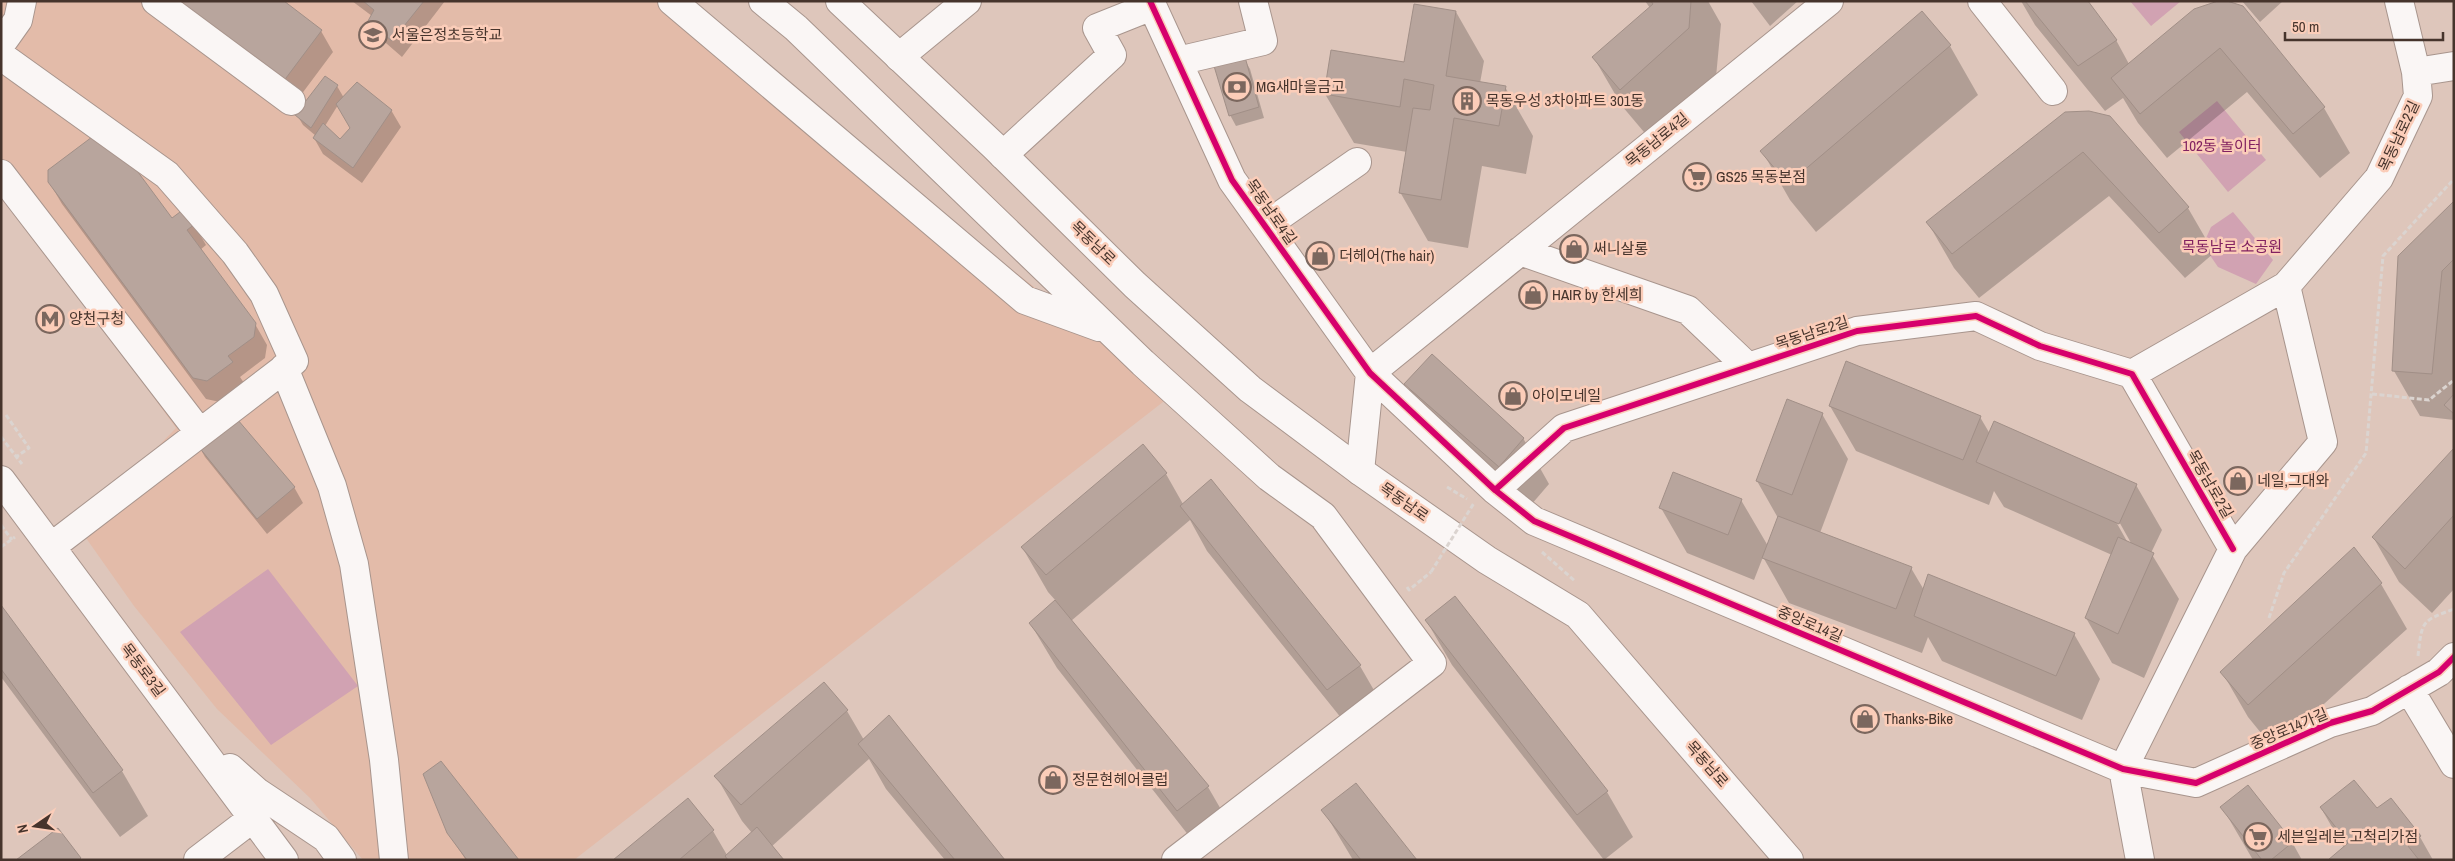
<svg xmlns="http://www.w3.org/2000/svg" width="2455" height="861" font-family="'Archivo Narrow','Noto Sans KR',sans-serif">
<rect width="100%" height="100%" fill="#dec6bb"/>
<path fill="#e3bba9" d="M 1,1 L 683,1 L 867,156 L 1172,395 L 574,860 L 363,860 L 310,798 L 217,709 L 134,606 L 86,538 L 146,486 L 135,470 L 176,428 L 1,187 Z"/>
<path fill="#d1a2b2" d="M 2130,1 L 2181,1 L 2151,26 Z
M 2217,101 L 2266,160 L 2228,192 L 2179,132 Z
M 2233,212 L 2273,260 L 2256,284 L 2218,267 L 2203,245 L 2211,227 Z
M 268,569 L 358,686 L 271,745 L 180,632 Z"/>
<path fill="#0003" fill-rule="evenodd" d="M 154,1 L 321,31 L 333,52 L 292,107 Z
M 352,1 L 445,1 L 402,57 L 379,37 L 369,21 L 372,16 Z
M 1645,1 L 1708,1 L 1721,24 L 1716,77 L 1649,138 L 1622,106 L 1594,58 L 1650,8 Z
M 1751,1 L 1798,1 L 1770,26 Z
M 2021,1 L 2086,1 L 2116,40 L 2129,64 L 2242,7 L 2324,108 L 2350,153 L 2320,178 L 2247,92 L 2167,158 L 2138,123 L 2123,98 L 2105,111 L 2035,25 Z
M 2242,1 L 2283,1 L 2260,22 Z
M 1456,12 L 1484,61 L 1480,83 L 1505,87 L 1533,136 L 1526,174 L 1482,166 L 1468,248 L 1428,241 L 1400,192 L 1407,152 L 1354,143 L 1325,94 L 1405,64 Z
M 1922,12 L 1950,46 L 1978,95 L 1816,232 L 1790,200 L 1762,151 Z
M 1244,59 L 1250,69 L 1264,118 L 1236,126 L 1230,115 Z
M 337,86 L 344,98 L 391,110 L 401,127 L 362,183 L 323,154 L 314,138 L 316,136 L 303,125 L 297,115 ZM 338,105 L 351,128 L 340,141 L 325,126 Z
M 2065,113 L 2188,208 L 2214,253 L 2185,278 L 2109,196 L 1979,298 L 1954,268 L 1928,223 Z
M 49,182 L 172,220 L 194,224 L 206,245 L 200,250 L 255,324 L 267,345 L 265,358 L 240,377 L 244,383 L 220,402 L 206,399 L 62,204 Z
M 2454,203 L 2454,420 L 2420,416 L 2394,371 Z
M 1406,384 L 1523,438 L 1549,484 L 1525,512 L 1432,429 Z
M 1830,406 L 1980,417 L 1990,434 L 2136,485 L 2162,530 L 2151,553 L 2179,599 L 2144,678 L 2112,663 L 2086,618 L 2112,555 L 2004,507 L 1994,491 L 1989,505 L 1856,451 ZM 2117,518 L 2131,543 L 2128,543 L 2115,520 Z
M 1822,414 L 1848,459 L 1820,533 L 1911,568 L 1924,590 L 2074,634 L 2100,679 L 2082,720 L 1942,661 L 1928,637 L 1922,653 L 1789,603 L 1763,557 L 1754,580 L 1687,553 L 1661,508 L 1741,500 L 1768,546 L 1778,518 L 1757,481 Z
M 196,441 L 294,487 L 303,503 L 267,534 L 205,457 Z
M 2454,450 L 2454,589 L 2432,613 L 2399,582 L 2373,537 Z
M 1166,474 L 1183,504 L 1360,666 L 1386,711 L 1354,734 L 1207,551 L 1190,520 L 1071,621 L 1208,787 L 1234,832 L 1204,855 L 1057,668 L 1030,623 L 1056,601 L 1048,592 L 1022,547 Z
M 2354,549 L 2381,584 L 2407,629 L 2274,749 L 2248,717 L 2222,672 Z
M 1455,597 L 1607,792 L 1633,837 L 1604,860 L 1452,665 L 1426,620 Z
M 1,607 L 122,771 L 148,816 L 120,837 L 1,677 Z
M 847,711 L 864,740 L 1004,860 L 945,860 L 886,789 L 869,759 L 771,847 L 782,860 L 615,860 L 713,831 L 727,855 L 752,833 L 742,821 L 716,776 Z
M 2222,807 L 2292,842 L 2302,860 L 2253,860 Z
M 2321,808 L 2377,810 L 2420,837 L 2433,860 L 2330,860 L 2344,848 Z
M 1323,810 L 1415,860 L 1353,860 Z
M 448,833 L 517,860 L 466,860 Z"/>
<path fill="#b8a59d" stroke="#a18f87" d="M 168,1 L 284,1 L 322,30 L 280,86 Z
M 363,1 L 424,1 L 392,41 L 368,21 L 374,10 Z
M 1651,1 L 1691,1 L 1689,28 L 1620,90 L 1592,57 L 1653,4 Z
M 2025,1 L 2088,1 L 2117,40 L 2078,66 Z
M 2218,1 L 2227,1 L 2243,6 L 2325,107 L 2293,134 L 2220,48 L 2140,114 L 2111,78 L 2194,9 Z
M 1414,4 L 1456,11 L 1446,76 L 1506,86 L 1499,126 L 1454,118 L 1441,200 L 1399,193 L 1413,108 L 1430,110 L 1434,85 L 1404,79 L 1400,107 L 1324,94 L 1331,50 L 1404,62 Z
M 1922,11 L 1951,45 L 1788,184 L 1760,151 Z
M 1245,57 L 1259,107 L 1229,116 L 1214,66 Z
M 325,76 L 338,85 L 311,128 L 295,115 Z
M 357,82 L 392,110 L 353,168 L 313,138 L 323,123 L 340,139 L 350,128 L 336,104 Z
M 2089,111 L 2110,116 L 2189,207 L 2159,233 L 2083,152 L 1952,254 L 1926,222 L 2065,112 Z
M 96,134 L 112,137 L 172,218 L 184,209 L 195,224 L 187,230 L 256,323 L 254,337 L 228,356 L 233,362 L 207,381 L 193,378 L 48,182 L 48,170 Z
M 2454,201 L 2454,259 L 2442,271 L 2432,374 L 2392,371 L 2398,256 Z
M 1432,354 L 1524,438 L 1499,467 L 1404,384 Z
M 1846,361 L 1981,416 L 1963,460 L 1829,406 Z
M 2454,394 L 2454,414 L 2444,405 Z
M 1787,399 L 1823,413 L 1792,495 L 1756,481 Z
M 232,413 L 295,487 L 257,519 L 194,441 Z
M 1994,421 L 2137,484 L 2119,524 L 1976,462 Z
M 1143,444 L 1167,473 L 1046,575 L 1021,547 Z
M 2454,448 L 2454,515 L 2405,569 L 2372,537 Z
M 1673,472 L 1742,499 L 1728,535 L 1659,508 Z
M 1211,479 L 1361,665 L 1327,690 L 1180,506 Z
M 1778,516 L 1912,567 L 1896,609 L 1762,558 Z
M 2118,537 L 2154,553 L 2118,634 L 2085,618 Z
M 2354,547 L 2382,583 L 2248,705 L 2220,672 Z
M 1928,574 L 2075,633 L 2056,676 L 1914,616 Z
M 1455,596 L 1608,791 L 1577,815 L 1425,620 Z
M 1055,600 L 1209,786 L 1177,811 L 1029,623 Z
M 1,605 L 123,770 L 93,793 L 1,669 Z
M 824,682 L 848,710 L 741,805 L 714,776 Z
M 889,715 L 1005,860 L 955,860 L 858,744 Z
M 441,761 L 519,860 L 467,860 L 447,833 L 423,774 Z
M 2354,780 L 2377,808 L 2391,798 L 2421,836 L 2408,846 L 2419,860 L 2328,860 L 2348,843 L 2320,807 Z
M 1356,783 L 1417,860 L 1361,860 L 1321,810 Z
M 2248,785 L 2293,842 L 2271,860 L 2262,860 L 2220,807 Z
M 688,798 L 714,830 L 679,860 L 613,860 Z
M 757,827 L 784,860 L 728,860 L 725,856 Z
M 58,828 L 81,858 L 79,860 L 16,860 Z"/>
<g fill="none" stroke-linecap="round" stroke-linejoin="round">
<defs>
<path id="minor" d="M 156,1 L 291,101
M 672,1 L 1025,300 L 1099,327
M 763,1 L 796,28 L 1143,363 L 1269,477 L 1323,516 L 1432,663 L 1176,860
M 1150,1 L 1232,180 L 1370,373 L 1495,490 L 1534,521 L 2123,769 L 2196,783 L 2330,723 L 2372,711 L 2439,672 L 2454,657
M 1982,1 L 2053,91
M 1,44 L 18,20 L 22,1
M 1,56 L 167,175 L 235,253 L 264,294 L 294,361 L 51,547
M 899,57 L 967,1
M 1178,61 L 1263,41 L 1253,1
M 2416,72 L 2454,66
M 1003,155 L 1112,55 L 1097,28 L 1152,6
M 1,174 L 200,433
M 1265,226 L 1357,162
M 1520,251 L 1688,310 L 1748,367
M 284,368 L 332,486 L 354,564 L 384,760 L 394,860
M 2132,374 L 2286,286
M 1360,471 L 1370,373 L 1829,1
M 1,480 L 284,860
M 1495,490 L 1564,428 L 1857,331 L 1976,316 L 2040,346 L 2132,374 L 2233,549
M 2409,689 L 2454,764
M 230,768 L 257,792 L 326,838 L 342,860
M 2123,769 L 2233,549 L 2323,442 L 2286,286 L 2379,178 L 2418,96 L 2416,72 L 2399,1
M 2123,769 L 2140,860
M 198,860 L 253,818"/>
<path id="major" d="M 840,1 L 994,146 L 1135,285 L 1250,389 L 1360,471 L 1487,560 L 1578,615 L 1789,860"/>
</defs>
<use href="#minor" stroke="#a8958d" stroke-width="30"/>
<use href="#major" stroke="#a8958d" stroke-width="30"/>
<path stroke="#dbd4d0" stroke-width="3" stroke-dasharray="5 2.5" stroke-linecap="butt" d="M 2372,394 L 2429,400 L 2454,380
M 6,415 L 29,448 L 16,457
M 1,437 L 22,464
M 1447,487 L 1467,499
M 1,525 L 12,540
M 1,547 L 15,537
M 1542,552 L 1575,581
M 1407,587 L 1409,590 L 1431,572
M 2269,618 L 2284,573 L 2366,453 L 2383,256 L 2454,179
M 2418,656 C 2422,621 2421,621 2454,609"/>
<use href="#minor" stroke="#faf6f5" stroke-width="28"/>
<use href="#major" stroke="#faf6f5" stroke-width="28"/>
<path stroke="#dbd4d0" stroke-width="3" stroke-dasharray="5 2.5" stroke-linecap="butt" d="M 1431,572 L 1474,503"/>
<defs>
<path id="cycleway" d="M 1150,1 L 1232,180 L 1370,373 L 1495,490 L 1534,521 L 2123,769 L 2196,783 L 2330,723 L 2372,711 L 2439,672 L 2454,657
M 1495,490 L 1564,428 L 1857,331 L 1976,316 L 2040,346 L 2132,374 L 2233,549"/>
</defs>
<use href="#cycleway" stroke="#fbcdb9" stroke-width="9"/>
<use href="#cycleway" stroke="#d6006c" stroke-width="6"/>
</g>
<defs>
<symbol id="school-ring" viewBox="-11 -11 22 22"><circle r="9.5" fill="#fbcdb9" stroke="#7b675e" stroke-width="1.5"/><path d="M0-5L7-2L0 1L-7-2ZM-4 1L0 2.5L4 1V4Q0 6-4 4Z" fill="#7b675e"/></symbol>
<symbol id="bank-ring" viewBox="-11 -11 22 22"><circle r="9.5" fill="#fbcdb9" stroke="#7b675e" stroke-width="1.5"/><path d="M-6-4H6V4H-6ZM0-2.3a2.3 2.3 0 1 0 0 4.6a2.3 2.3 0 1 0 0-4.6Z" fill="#7b675e"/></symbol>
<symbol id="building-ring" viewBox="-11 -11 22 22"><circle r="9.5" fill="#fbcdb9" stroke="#7b675e" stroke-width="1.5"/><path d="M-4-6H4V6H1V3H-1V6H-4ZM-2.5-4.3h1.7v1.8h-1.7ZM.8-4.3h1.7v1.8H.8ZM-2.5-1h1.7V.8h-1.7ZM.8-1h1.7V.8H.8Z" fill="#7b675e"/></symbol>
<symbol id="supermarket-ring" viewBox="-11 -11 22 22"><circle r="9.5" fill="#fbcdb9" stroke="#7b675e" stroke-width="1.5"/><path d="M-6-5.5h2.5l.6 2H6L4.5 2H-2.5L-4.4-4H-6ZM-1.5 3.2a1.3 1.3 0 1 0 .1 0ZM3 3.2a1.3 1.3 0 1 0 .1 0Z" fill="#7b675e"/></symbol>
<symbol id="shop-ring" viewBox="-11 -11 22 22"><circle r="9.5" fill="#fbcdb9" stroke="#7b675e" stroke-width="1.5"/><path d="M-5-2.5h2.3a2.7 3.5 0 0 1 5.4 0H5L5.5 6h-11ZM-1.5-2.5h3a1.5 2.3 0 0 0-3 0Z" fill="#7b675e"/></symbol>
<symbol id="metro-ring" viewBox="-11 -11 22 22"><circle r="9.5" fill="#fbcdb9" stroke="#7b675e" stroke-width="1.5"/><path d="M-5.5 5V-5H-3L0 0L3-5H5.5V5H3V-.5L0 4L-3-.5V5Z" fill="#7b675e"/></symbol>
</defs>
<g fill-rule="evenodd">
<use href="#school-ring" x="357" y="19" width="32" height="32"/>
<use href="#bank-ring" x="1221" y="71" width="32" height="32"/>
<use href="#building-ring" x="1451" y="85" width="32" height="32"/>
<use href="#supermarket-ring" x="1681" y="161" width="32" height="32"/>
<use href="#shop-ring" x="1558" y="233" width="32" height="32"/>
<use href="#shop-ring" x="1304" y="240" width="32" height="32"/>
<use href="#shop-ring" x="1517" y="279" width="32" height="32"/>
<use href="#metro-ring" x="34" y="303" width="32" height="32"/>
<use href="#shop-ring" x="1497" y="380" width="32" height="32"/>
<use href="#shop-ring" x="2222" y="465" width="32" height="32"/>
<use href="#shop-ring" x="1849" y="703" width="32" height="32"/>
<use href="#shop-ring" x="1037" y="764" width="32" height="32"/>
<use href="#supermarket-ring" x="2242" y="821" width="32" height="32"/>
</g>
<g text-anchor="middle" stroke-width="5" stroke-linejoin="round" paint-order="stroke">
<g font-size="15" fill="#46342c" stroke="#fbcdb9" text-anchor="start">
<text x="392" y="40">서울은정초등학교</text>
<text x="1256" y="92">MG새마을금고</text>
<text x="1486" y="106">목동우성 3차아파트 301동</text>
<text x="1716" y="182">GS25 목동본점</text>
<text x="1593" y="254">써니살롱</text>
<text x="1339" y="261">더헤어(The hair)</text>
<text x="1552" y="300">HAIR by 한세희</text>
<text x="69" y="324">양천구청</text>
<text x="1532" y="401">아이모네일</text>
<text x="2257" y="486">네일,그대와</text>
<text x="1884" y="724">Thanks-Bike</text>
<text x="1072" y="785">정문현헤어클럽</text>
<text x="2277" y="842">세븐일레븐 고척리가점</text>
</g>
<g font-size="15" fill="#46342c" stroke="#fbcdb9">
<text transform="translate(2399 136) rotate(-65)" y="5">목동남로2길</text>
<text transform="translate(1657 140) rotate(-39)" y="5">목동남로4길</text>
<text transform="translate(1271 212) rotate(55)" y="5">목동남로4길</text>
<text transform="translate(1093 243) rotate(44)" y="5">목동남로</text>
<text transform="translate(1812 333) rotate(-18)" y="5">목동남로2길</text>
<text transform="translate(2210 484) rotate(60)" y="5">목동남로2길</text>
<text transform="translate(1404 502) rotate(35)" y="5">목동남로</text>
<text transform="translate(1810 624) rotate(23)" y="5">중앙로14길</text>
<text transform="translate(143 670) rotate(53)" y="5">목동로3길</text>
<text transform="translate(2289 729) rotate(-23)" y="5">중앙로14가길</text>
<text transform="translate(1707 764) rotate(49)" y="5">목동남로</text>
</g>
<g font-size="15" fill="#822261" stroke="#fbcdb9">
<text x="2222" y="151">102동 놀이터</text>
<text x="2232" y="252">목동남로 소공원</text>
</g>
</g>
<rect width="2455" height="861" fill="none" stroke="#46342c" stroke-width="5"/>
<g transform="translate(35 826) rotate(257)" stroke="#fbcdb9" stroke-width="4" paint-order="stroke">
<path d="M0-4L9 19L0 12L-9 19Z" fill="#46342c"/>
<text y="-8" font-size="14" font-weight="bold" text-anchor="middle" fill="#46342c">N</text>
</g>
<path d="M2285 32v8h158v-8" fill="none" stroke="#46342c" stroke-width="2.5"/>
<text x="2292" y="32" font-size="15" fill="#46342c" stroke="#fbcdb9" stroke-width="4" paint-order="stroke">50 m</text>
</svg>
